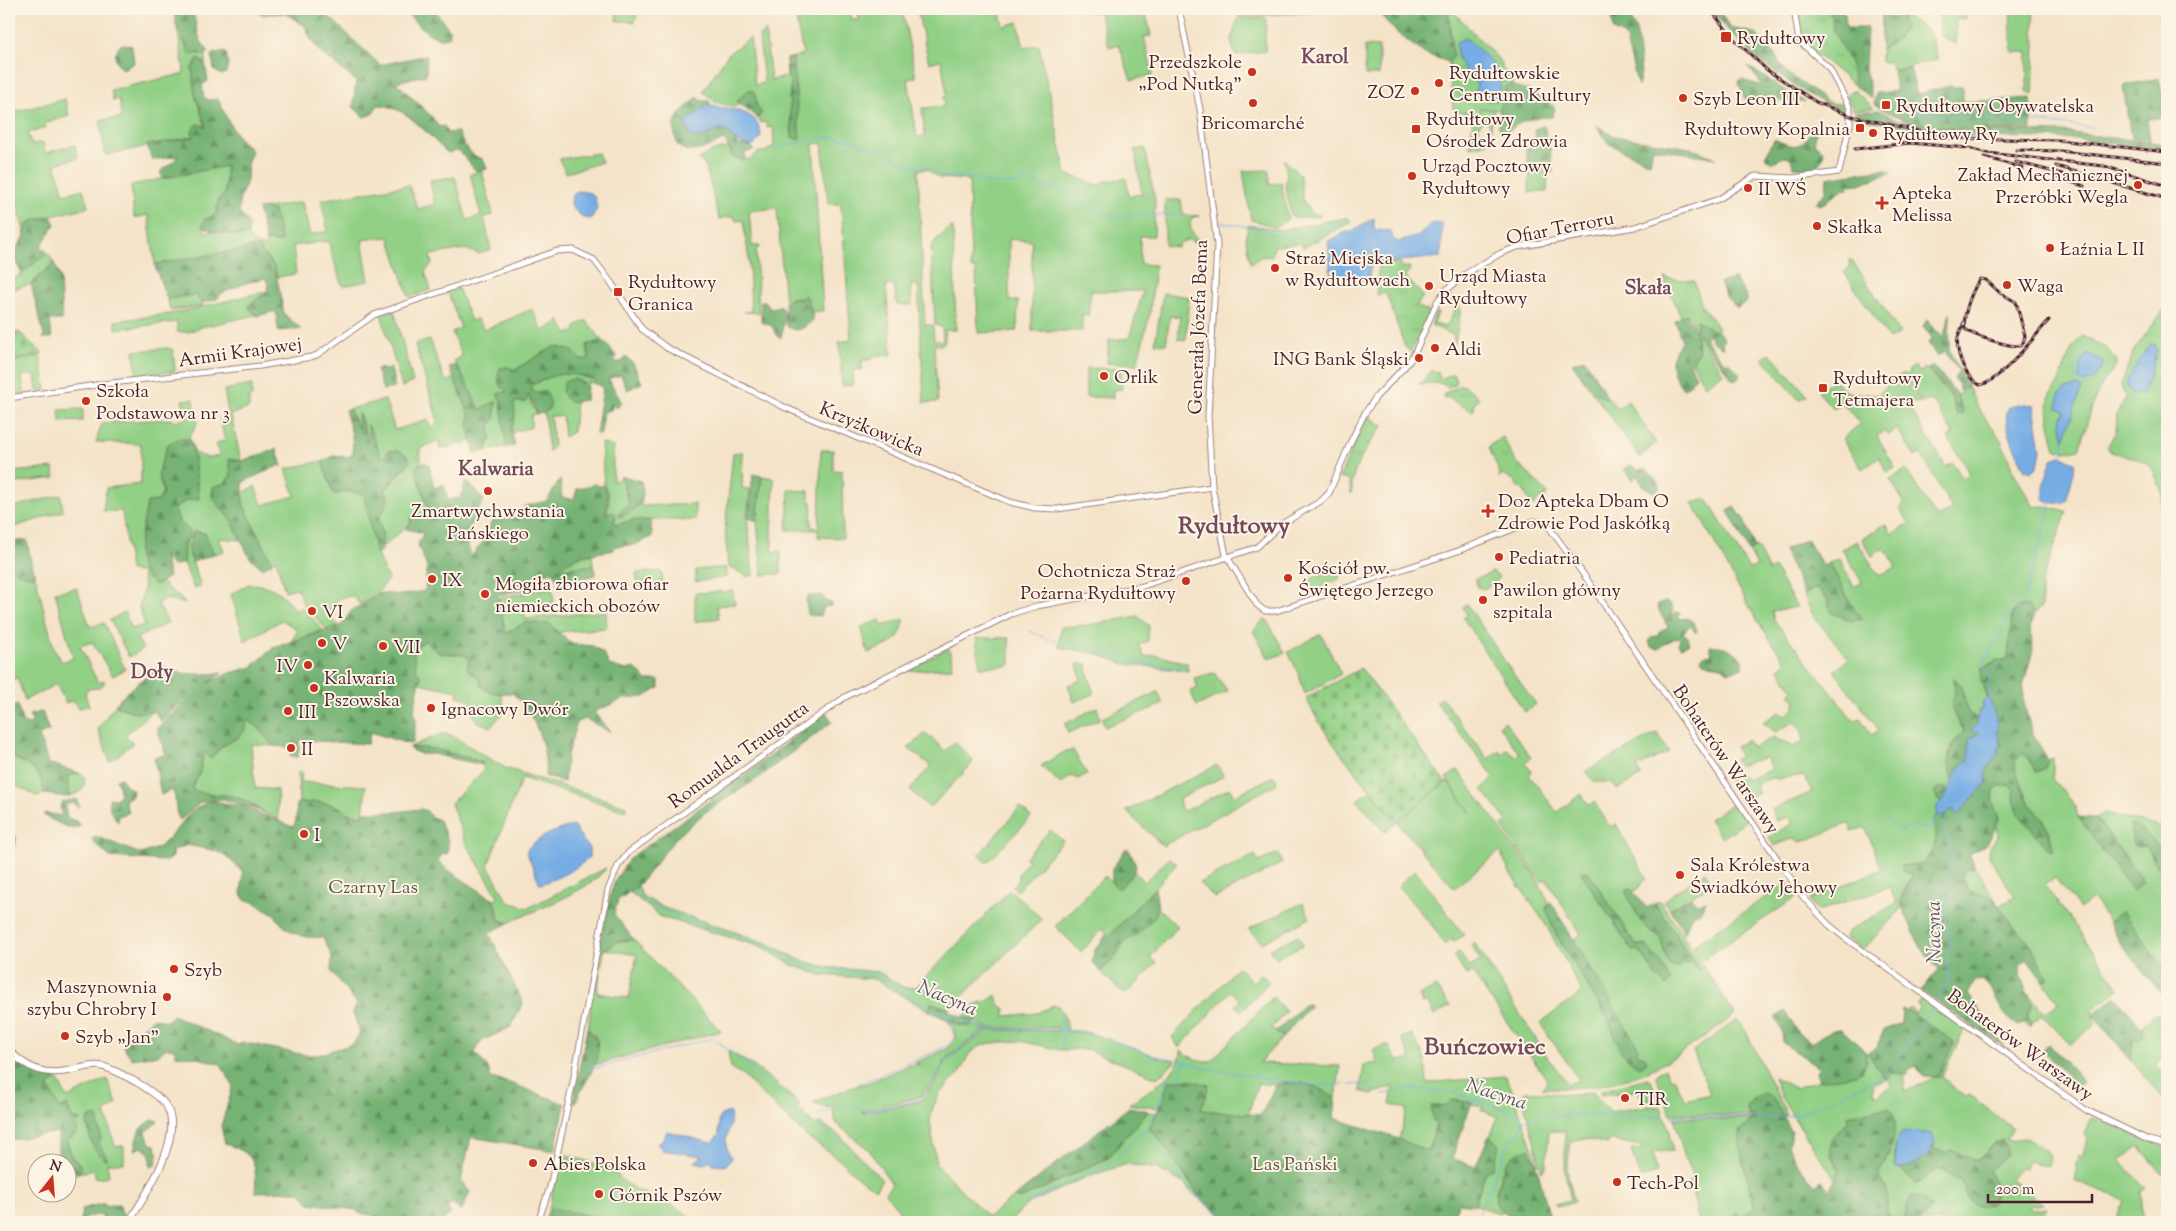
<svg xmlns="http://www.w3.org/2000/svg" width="2176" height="1231" font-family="'Sorts Mill Goudy',serif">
<defs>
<pattern id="forest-firs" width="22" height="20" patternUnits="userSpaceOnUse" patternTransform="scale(1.25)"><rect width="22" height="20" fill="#75b273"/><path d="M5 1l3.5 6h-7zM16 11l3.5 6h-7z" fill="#62905f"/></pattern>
<pattern id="cemetery-stones" width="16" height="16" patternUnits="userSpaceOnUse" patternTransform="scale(1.25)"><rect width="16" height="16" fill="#92d086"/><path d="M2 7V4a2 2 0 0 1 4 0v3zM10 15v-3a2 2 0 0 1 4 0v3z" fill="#7fb274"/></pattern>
<pattern id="park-tufts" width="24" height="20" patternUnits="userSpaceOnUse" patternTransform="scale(1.25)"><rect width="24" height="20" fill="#92d086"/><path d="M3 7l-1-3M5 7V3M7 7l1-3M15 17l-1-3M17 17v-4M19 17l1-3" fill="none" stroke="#7fb274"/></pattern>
</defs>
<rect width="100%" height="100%" fill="#fcf5e5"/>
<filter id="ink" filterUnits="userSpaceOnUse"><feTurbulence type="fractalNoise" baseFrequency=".02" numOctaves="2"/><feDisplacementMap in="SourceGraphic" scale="10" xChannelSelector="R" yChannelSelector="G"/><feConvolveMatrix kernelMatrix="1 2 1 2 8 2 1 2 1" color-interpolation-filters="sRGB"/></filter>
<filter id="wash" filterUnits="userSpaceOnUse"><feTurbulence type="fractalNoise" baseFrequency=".0096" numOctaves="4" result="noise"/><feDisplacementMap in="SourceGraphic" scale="20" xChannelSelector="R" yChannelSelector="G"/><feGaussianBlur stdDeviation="1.12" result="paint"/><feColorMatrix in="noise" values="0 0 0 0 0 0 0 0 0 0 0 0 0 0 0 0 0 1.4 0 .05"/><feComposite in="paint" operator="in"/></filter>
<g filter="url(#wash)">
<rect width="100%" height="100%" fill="#f4e3c8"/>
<path fill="#92d086" stroke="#6e7858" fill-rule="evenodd" d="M 616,9 L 638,9 L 635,22 L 617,21 Z
M 794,9 L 843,9 L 844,14 L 851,13 L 852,20 L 859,20 L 858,9 L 902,9 L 916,77 L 908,79 L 917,137 L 925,136 L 922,108 L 945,106 L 944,97 L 947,94 L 941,60 L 929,63 L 917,9 L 999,9 L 1003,26 L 1018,22 L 1024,48 L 1039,45 L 1066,174 L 1101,186 L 1101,182 L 1126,178 L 1129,196 L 1142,194 L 1135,150 L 1145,148 L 1155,200 L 1154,236 L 1140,236 L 1140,264 L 1155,265 L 1150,313 L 1137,364 L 1107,363 L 1109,340 L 1129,338 L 1143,291 L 1091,291 L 1088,316 L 1082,315 L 1082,331 L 1032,331 L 1032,241 L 1009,239 L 1009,301 L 1018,301 L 1017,331 L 978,333 L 976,269 L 971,269 L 969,180 L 939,178 L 927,169 L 918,170 L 925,325 L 933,325 L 934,341 L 943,341 L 942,327 L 935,325 L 931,247 L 937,239 L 953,226 L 956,330 L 945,330 L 945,342 L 942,345 L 934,345 L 938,402 L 924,403 L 918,285 L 911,285 L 912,305 L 897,305 L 894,284 L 886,286 L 892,355 L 872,356 L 871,360 L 862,360 L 862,370 L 853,370 L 853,385 L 842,386 L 839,342 L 851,340 L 841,204 L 828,204 L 822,143 L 813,144 L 823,311 L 812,312 L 808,298 L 791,298 L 785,303 L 777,208 L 749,211 L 752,246 L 761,246 L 756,250 L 759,313 L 744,312 L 751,312 L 749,260 L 743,220 L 736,221 L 734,216 L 719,219 L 706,167 L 699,159 C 706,154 723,145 731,150 C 735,152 737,157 739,160 L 752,159 C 755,153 758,151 765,152 L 774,146 L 773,127 L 767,128 L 766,122 L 762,123 L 757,118 L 760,117 L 752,90 L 737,100 L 739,104 L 735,107 L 715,102 L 703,91 L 728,54 L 750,38 L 755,85 L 764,83 L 759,36 L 765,31 L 771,80 L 787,77 L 786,59 L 803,55 Z
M 1089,9 L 1145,9 L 1151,36 L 1144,37 L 1153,75 L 1131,80 L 1119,45 L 1109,47 L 1099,12 L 1089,12 Z
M 1238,9 L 1364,9 L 1239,17 Z
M 1939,9 L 1966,9 L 1966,18 L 1956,20 L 1956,45 L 1940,35 Z
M 2010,9 L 2033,9 L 2035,42 L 2033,95 L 2027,91 L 2027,52 L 2012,52 Z
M 1903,15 L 1929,31 L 1938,59 L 1893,71 L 1890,62 L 1881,62 L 1881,50 L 1899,38 Z
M 1266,18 L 1265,51 L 1235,55 L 1231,40 L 1238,19 Z
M 176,23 L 188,52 L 206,55 L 205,64 L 198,59 L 192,68 L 195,95 L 206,127 L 198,124 L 195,136 L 105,155 L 100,120 L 122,118 L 119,99 L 113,101 L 111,90 L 183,74 L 184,69 Z
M 1365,46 L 1379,47 L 1379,75 L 1365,75 Z
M 1854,90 L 1874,108 L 1853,110 L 1847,96 L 1850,91 Z
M 65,99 L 69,116 L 45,123 L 46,128 L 28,133 L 31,144 L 43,143 L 45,153 L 75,145 L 78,158 L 55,164 L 64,194 L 83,189 L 88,207 L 32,221 L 27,224 L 25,236 L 17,202 L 9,205 L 9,111 L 10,113 Z
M 1495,104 L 1489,140 L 1487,137 L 1490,124 L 1483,120 L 1480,124 L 1478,134 L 1484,134 L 1488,143 L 1470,147 L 1474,114 L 1456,112 Z
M 598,153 L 602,162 L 566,173 L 559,159 Z
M 1284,159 L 1300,175 L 1303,200 L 1311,213 L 1321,216 L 1294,218 L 1291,216 L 1285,182 L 1287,174 Z
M 226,166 L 225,193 L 216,214 L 205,219 L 202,226 L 206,232 C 221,230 235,238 248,235 L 253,243 L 265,247 L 266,241 L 281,242 L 274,211 L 267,208 L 302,202 L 310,235 L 328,231 L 321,200 L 409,185 L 418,209 L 435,204 L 430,180 L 455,177 L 467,220 L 481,216 L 470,174 L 482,171 L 493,215 L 484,217 L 491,250 L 479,254 L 465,249 L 430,255 L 432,264 L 425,272 L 431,290 L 409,297 L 389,237 L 362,240 L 369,281 L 342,286 L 328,241 L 293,246 L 296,274 L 277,277 L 275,268 L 257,247 L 155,264 L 148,215 L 134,218 L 131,185 Z
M 1530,168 L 1539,168 L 1548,174 L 1547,192 L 1529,192 Z
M 1269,170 L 1269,185 L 1281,182 L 1288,219 L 1276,227 L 1251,220 L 1243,171 Z
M 1165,200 L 1181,200 L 1183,215 L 1201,216 L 1194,217 L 1190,221 C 1190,231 1194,236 1201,242 L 1192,242 L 1192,240 L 1186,240 L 1185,242 L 1179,243 L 1178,247 L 1165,246 Z
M 1345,218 L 1348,218 L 1351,222 L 1308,245 L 1303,247 L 1301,243 L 1274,246 L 1272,256 L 1260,257 L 1251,264 C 1248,251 1243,237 1249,225 L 1281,230 Z
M 48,253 L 54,263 L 31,284 L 14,289 L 10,282 Z
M 1849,260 L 1852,260 L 1900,333 L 1889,339 L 1844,272 L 1849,268 Z
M 1664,278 L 1694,281 L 1702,306 L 1718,328 L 1713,331 L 1697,321 L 1696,331 L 1689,315 L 1681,317 Z
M 458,288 L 471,321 L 477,319 L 484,330 L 532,309 L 543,331 L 560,321 L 567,334 L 576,331 L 576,326 L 586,320 L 602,340 L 587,345 L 589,359 L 581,360 L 544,352 L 515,370 L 508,367 L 508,392 L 497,394 L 501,401 L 506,447 L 486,451 L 491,439 L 490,425 L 495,418 L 496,402 L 480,410 L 454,361 L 462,356 L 452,332 L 461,328 L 447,290 Z
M 268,291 L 248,306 L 256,315 L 201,327 L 188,332 L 177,332 L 177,322 L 116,329 L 115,321 L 176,313 Z
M 1163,293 L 1189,297 L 1186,340 L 1178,339 L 1180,317 L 1170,316 L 1166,344 L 1155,343 Z
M 1448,294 L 1461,309 L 1455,344 L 1453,335 L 1431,325 L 1436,312 L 1438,313 L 1434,323 L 1444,327 L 1446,324 L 1448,324 L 1455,309 L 1453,308 L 1455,303 L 1446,296 Z
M 196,295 L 203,305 L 171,311 L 167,299 Z
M 2167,306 L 2167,497 L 2165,500 L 2167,510 L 2162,504 L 2163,495 L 2153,470 L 2149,465 L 2135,458 L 2111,452 L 2107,447 L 2116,432 L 2117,413 L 2126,397 L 2122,390 L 2121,385 L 2134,350 Z
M 394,310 L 413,382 L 402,387 L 381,314 Z
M 1697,333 L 1723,373 L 1705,386 L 1693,364 Z
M 2082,336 L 2106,348 L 2117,360 C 2113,378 2106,374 2101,386 C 2091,406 2086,428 2079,449 L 2065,452 L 2056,448 C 2052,435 2046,412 2049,398 C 2051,392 2057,387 2059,381 C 2066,366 2069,347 2082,336 Z
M 430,340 L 445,381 L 454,378 L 470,416 L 468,424 L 473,440 L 440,449 L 439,440 L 420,449 L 421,464 L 417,466 L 416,471 L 430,514 L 410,524 L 382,547 L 379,518 L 389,498 L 385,490 L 409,464 L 408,457 L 398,451 L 390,450 L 382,458 L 369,428 L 369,437 L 365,444 L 366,435 L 359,413 L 359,430 L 349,409 L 385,400 L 395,430 L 428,420 L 431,428 L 438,421 L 415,344 Z
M 168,348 L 173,350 L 175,371 L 137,376 L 134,351 Z
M 1770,353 L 1807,395 L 1799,400 L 1763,358 Z
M 40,356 L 46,390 L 37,391 L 35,375 L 22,375 L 24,393 L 9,395 L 9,362 Z
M 1915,366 L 1919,372 L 1926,368 L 1950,396 L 1961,394 L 1959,390 L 1968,386 L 1976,405 L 2001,440 L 2014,473 L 2034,507 L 2042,506 L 2067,512 L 2041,583 L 2041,607 L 2034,614 L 2028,606 L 2018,607 L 2012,614 L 2008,657 L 2005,661 L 1991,663 L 1984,668 L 1982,667 C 1985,686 1993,704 1977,718 C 1966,716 1965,705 1964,695 L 1955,694 L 1953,712 L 1964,731 C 1961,736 1956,738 1953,743 C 1945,756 1950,772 1954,786 L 1943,808 L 1932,821 C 1941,839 1934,850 1922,864 L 1908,865 L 1913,874 C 1909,885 1897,897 1901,909 L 1863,950 L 1845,938 L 1847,932 L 1897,903 L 1889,887 L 1818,911 L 1809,900 L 1882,869 L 1865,827 L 1852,832 L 1851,825 L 1847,824 L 1801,842 L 1794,838 L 1774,846 L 1769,837 L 1793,823 L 1787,817 L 1776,821 L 1771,810 L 1812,792 L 1804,775 L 1776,779 L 1775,777 L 1755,784 L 1759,793 L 1742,800 L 1729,780 L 1737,772 L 1747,780 L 1772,769 L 1766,757 L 1739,766 L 1733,760 L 1740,756 L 1735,747 L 1747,740 L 1753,748 L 1773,737 L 1793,747 L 1803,743 C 1804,733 1801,729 1794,722 L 1775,732 L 1763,722 L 1779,712 L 1785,716 L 1794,709 L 1796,700 L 1790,695 L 1793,689 L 1778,669 L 1786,662 C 1748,613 1724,556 1692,503 L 1707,499 L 1749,569 L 1757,566 L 1749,551 L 1757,547 L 1769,571 L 1774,568 L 1797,607 L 1772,611 L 1774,620 L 1854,721 L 1860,718 L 1872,735 L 1879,730 L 1834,671 L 1849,659 L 1813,616 L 1804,595 L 1814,588 L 1819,589 L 1827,599 L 1832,613 L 1863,619 C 1847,603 1841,582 1829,563 L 1839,558 L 1854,587 L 1862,582 L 1842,549 L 1857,541 L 1879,576 L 1896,567 L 1884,548 L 1872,556 L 1862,539 L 1885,524 L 1892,534 L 1910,524 L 1899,508 L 1905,504 L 1890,479 L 1906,470 L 1937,518 L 1952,509 L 1921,454 L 1915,457 L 1897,429 L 1888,435 L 1884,431 L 1877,436 L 1895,468 L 1887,472 L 1879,457 L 1862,469 L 1842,439 L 1860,424 L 1843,403 L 1834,409 L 1818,392 L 1834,379 L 1846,392 L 1878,395 L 1894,379 L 1904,373 L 1906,375 L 1909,373 L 1908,371 ZM 1906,381 L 1923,401 L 1933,401 L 1953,434 L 1948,438 L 1970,473 L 1963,478 L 1952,463 L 1946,467 L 1911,410 L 1898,404 L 1922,402 L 1905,383 Z
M 1086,368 L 1121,369 L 1122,389 L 1113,390 L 1113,398 L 1086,397 Z
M 1433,370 L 1435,372 L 1438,371 L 1440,379 L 1453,374 L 1456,381 L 1454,385 L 1447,387 L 1440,383 L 1419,384 Z
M 571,373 L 595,380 L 596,384 L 588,382 L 587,387 L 583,382 L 570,402 L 576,401 L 573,432 L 564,437 L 562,416 L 550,416 L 554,445 L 549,452 L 544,413 L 550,408 L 533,392 L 531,385 L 558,374 Z
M 252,385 L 252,397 L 249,398 L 249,408 L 231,415 L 241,461 L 225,483 L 213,497 L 231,519 L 241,540 L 219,538 L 224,551 L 214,554 L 205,533 L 194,532 L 188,550 L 201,586 L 194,589 C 184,563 178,558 191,532 L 179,522 L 175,509 L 186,500 L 199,498 L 193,450 L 189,439 L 168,444 L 158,473 L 163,492 L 159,501 L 147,503 L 141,541 L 156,585 L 162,582 C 169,591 179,594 185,604 L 168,599 L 157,602 L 168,623 L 137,638 L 143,649 L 129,657 L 110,620 L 125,612 L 131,629 L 145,625 L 139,608 L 144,587 L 142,572 L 130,571 L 122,511 L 103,511 L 106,488 L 141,484 L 141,444 L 96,442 L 102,423 L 169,419 L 174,421 L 187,419 L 182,400 L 193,399 L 198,422 L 189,437 L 195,453 L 208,458 L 219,456 L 216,443 L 225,441 L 220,420 L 229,417 L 224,390 Z
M 1591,390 L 1606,399 L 1607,397 L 1618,409 L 1628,401 L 1656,443 L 1640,457 Z
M 529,392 L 531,404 L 537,414 L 531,415 L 531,428 L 513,431 L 513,434 L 511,430 L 515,417 L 514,402 L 526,402 Z
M 83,409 L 83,421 L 60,422 L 59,410 Z
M 601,443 L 613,447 L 613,482 L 621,477 L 629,504 L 619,513 L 622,516 L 639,505 L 643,493 L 641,506 L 695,504 L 695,520 L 633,520 L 617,525 L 614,523 L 616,518 L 606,516 L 609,500 L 608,493 L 604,486 Z
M 821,450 L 833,450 L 833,470 L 842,471 L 843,538 L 818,537 L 818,530 L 787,530 L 789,490 L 809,491 L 809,501 L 812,501 L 811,527 L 819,528 Z
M 743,452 L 742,488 L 750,489 L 747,515 L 753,576 L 746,576 L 728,566 L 725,529 L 733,453 Z
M 317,462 L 322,462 L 334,494 L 354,491 L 364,495 L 373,534 L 374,548 L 388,579 L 376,595 L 359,604 L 354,596 C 338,596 334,601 328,615 L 339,626 L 327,630 L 304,605 L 297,588 L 285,591 L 276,560 L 271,561 L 243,504 L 243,493 L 255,486 L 262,505 L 295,496 L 286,469 Z
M 53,468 L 55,478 L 17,483 L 12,472 Z
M 762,476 L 774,478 L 772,543 L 773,552 L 781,551 L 781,574 L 762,575 L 757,521 Z
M 61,495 L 63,511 L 9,529 L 11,522 L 9,508 Z
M 592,554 L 593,565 L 555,571 L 574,558 Z
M 1333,566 L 1340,578 L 1334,582 L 1332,581 L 1313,592 L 1307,582 Z
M 14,568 L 34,577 L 34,571 L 54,649 L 62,662 L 73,658 L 55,592 L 77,588 L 90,627 L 104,623 L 125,669 L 113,676 L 92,642 L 80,646 L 98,683 L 104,680 L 104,684 L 98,688 L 88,689 L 85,694 L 89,706 L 78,708 L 74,700 L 66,703 L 56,684 L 25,700 L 17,677 L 10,683 L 9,573 Z
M 714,568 L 727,568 L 727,577 L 695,582 L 696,570 Z
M 661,571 L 663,582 L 638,587 L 636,573 Z
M 1493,572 L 1499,577 L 1498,580 L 1484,589 L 1477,587 L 1475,579 Z
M 249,584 C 272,585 283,592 295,611 L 301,607 L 323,630 L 291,642 L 298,630 L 282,620 L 245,641 L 231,594 Z
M 552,587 L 554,603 L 524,607 L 525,619 L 606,611 L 607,628 L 560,632 L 560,634 L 549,624 L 506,633 L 498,598 Z
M 733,591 L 735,604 L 717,606 L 719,618 L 695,622 L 695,593 Z
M 1467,604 L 1508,666 L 1536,704 L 1525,712 L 1463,618 L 1467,615 L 1463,607 Z
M 1138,616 L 1149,626 L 1148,641 L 1139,645 L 1144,657 L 1156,655 L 1187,663 L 1188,671 L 1126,664 L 1094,653 L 1059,647 L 1061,627 L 1089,625 Z
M 904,619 C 901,644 889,644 868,653 L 861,627 L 880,620 L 882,626 Z
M 1264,619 L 1267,620 L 1285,653 L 1269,659 L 1253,631 Z
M 1321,634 L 1341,674 L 1305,694 L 1299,675 L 1288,652 Z
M 976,638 L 1009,638 L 1010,664 L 1008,666 L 980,667 Z
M 425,641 L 439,653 L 466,655 L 469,660 L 467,669 L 480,679 L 481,686 L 489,692 L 501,694 L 505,710 L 491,727 L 476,721 L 470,703 L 472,700 L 457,696 L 458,691 L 420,683 L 421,677 L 416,671 L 413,648 Z
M 948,648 L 951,655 L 952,668 L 906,671 Z
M 1077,664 L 1087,664 L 1087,670 L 1094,694 L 1074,702 L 1068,685 L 1081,680 Z
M 1214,673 L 1228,691 L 1197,706 L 1190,691 L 1198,688 L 1194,678 Z
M 1158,692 L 1163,704 L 1105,727 L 1102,718 Z
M 120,698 L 116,706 L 137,713 L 154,710 L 125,735 L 133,743 L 110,762 L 98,729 Z
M 1442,698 L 1488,759 L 1499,750 L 1502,754 L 1508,749 L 1515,757 L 1519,753 L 1499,726 L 1505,721 L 1531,758 L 1525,763 L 1532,772 L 1529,775 L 1557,812 L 1581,794 L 1589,805 L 1594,802 L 1610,827 L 1616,824 L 1647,879 L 1634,892 L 1630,888 L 1626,890 L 1641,922 L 1649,930 L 1660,937 L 1667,960 L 1688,962 L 1699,970 L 1655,903 L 1660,901 L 1735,1014 L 1730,1019 C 1704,1036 1677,1058 1648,1071 C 1615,1086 1578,1089 1542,1088 L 1548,1081 L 1472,972 L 1466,975 L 1453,955 L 1459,952 L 1469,967 L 1481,961 L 1471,945 L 1474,942 L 1546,1055 L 1568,1084 L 1579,1080 L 1540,1023 L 1582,992 L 1545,923 L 1510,873 L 1500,851 L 1454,888 L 1397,822 L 1385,832 L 1357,800 L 1371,790 L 1397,822 L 1447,781 L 1471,813 L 1446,778 L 1458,770 L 1535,876 L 1550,904 L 1573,940 L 1581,935 L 1546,879 L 1541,882 L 1502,826 L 1507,821 L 1482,789 L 1494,777 L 1436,702 Z
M 1097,707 L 1100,719 L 1068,733 L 1065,724 Z
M 247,720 L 258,727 L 273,746 L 251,744 L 255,788 L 277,790 L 278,819 L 280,821 L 232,796 L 202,793 L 191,789 L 199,775 L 204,752 L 210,758 L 223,746 L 238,738 Z
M 926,733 L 945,751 L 955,742 L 973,760 L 971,765 L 930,808 L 910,790 L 931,766 L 908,748 Z
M 1657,733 L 1669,752 L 1637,767 L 1641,776 L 1617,790 L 1612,782 L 1594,782 L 1586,771 Z
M 441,734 L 449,734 L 505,768 L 626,806 L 625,811 L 522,778 L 488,865 L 508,902 L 528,908 L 606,868 C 592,890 533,911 508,923 L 499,919 L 497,907 L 492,899 L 496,900 L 498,896 L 466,844 L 451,803 L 484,770 L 482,762 L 435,749 L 410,747 Z
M 1073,750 L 1087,774 L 1078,779 L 1071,776 L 1061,784 L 1041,766 L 1066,751 Z
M 2022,753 L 2027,757 L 2037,772 L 2045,768 L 2048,760 L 2053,758 L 2053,780 L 2075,805 L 2078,817 L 2097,841 L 2128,860 L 2096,818 L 2105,813 L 2167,829 L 2167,963 L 2163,965 L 2158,960 L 2122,912 L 2109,922 L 2093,898 L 2080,909 L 2055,878 L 2044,885 L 2080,932 L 2119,989 L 2092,1010 L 2095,1025 L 2070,1044 L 2042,1015 L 2032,1023 L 2027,1016 L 2031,1008 L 2028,993 L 2045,1013 L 2058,1003 L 2041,977 L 2046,980 L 2048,978 L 2029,942 L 2021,935 L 1999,906 L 2015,897 L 1988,855 L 1989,847 L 1998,837 L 1996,826 L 1999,818 L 1992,800 L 1994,790 L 2000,786 L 2009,785 L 2015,791 L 2013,800 L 2017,812 L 2050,851 L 2052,840 L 2043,819 L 2030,804 L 2015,769 L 2015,761 Z
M 13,757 C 32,768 42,770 44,794 L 36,796 L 9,782 L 9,764 Z
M 1217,765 L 1224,776 L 1179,799 L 1181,809 L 1185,811 L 1230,788 L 1234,796 L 1274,776 L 1277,780 L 1276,784 L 1163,846 L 1126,811 Z
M 298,772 L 302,772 L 301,782 L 366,786 L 363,816 L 346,813 L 341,808 L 330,804 L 316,802 L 299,803 Z
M 79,773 L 85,777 C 84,790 83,792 70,796 L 67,776 Z
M 1734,803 L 1747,821 L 1722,838 L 1709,819 Z
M 1020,807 L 1031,817 L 987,863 L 979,855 Z
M 1050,830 L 1063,841 L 1017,891 L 1012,886 L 1018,880 L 1018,874 L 1028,861 L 1025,858 Z
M 1278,853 L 1282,863 L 1215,898 L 1199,883 L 1255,855 L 1259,862 Z
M 1169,858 L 1177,864 L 1109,936 L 1102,929 L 1081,952 L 1055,926 L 1105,876 L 1119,889 L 1134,872 L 1145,882 Z
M 1976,868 L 1997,903 C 1982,891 1967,899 1962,875 L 1964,871 Z
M 1415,870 L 1464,935 L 1453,942 L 1451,939 L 1445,945 L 1435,929 L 1398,886 Z
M 1705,872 L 1712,885 L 1670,909 L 1663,901 Z
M 1787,883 L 1797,897 L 1702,960 L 1693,946 Z
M 638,886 L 642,896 L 664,908 L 767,943 L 800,960 L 826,967 L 878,972 L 905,988 L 916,987 L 1010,890 L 1042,919 L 949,1009 L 932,1003 L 929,1011 L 874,979 L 821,975 L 792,965 L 762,947 L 661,917 L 630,892 Z
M 1303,903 L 1310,918 L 1262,943 L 1248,929 Z
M 1158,908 L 1178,927 L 1150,957 L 1157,963 L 1125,995 L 1101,972 L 1114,958 L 1124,942 L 1137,934 L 1154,918 Z
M 1298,935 L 1303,945 L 1277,958 L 1269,950 Z
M 634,940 L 721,1031 L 594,1065 C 598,1050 601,1039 588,1029 L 598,950 L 604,951 L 597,993 L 629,998 L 637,955 L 604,949 L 619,941 Z
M 1238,967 L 1253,982 L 1261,974 L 1269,982 L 1241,1011 L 1235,1006 L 1240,1000 L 1230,991 L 1179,1048 L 1172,1037 Z
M 1436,987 L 1450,1006 L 1434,1016 L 1427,1002 L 1423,1004 L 1419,996 Z
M 996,995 L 998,1003 L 1006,1010 L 1004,1016 L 1037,1013 L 1054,1005 L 1058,1006 C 1064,1015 1068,1021 1067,1031 C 1105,1032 1139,1054 1176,1061 L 1157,1078 L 1087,1049 L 1061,1050 L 1020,1041 L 991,1043 L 980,1046 L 969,1054 L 959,1074 L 940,1093 L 933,1107 L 930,1121 L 936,1160 L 935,1163 L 988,1217 L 1013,1198 L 1022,1198 L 1108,1158 L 1147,1112 L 1158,1113 L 1149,1129 L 1157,1136 L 1202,1200 L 1183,1183 L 1157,1169 L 1127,1164 L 1086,1177 L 1026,1205 L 1010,1222 L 908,1222 L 885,1193 L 892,1184 L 869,1150 L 836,1123 L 833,1108 L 816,1105 L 813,1102 L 853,1087 L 868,1083 L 910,1065 L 922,1065 L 915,1063 L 947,1049 L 956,1039 L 953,1027 L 947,1019 C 955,1023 965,1030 973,1024 L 985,1029 L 949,1056 L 932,1083 L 920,1097 L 863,1111 L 862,1113 L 921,1101 L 935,1083 L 945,1061 L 988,1030 L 1059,1031 L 1058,1028 L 988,1028 L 975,1022 L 976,1021 L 963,1017 C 970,1010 976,1001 986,1002 Z
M 1923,996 L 1966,1027 L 1941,1077 L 1966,1097 L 1969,1095 L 2013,1128 L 2006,1140 L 2011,1141 L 2027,1137 L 2046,1151 L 2050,1157 L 2048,1167 L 2028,1161 L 2025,1168 L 2020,1167 L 2011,1179 L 2043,1204 L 2029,1206 L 2031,1210 L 2047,1208 L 2042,1222 L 1919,1222 L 1927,1214 L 1924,1199 L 1912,1196 L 1908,1204 L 1904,1220 L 1902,1222 C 1875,1215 1890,1192 1878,1174 C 1890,1154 1901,1130 1889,1108 L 1852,1114 L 1848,1117 L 1848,1122 L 1837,1132 L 1830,1155 L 1840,1170 L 1835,1179 L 1792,1115 L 1781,1097 L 1774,1077 L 1795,1088 L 1819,1080 L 1856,1075 L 1866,1055 L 1864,1050 L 1868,1053 L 1885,1079 L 1873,1085 L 1873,1092 L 1877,1096 L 1892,1086 L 1886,1078 L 1893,1072 L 1905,1075 L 1905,1092 L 1933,1078 L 1938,1077 L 1954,1042 L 1908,1010 L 1910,1008 L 1916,1013 L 1919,1008 L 1916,1005 ZM 1907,1131 L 1932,1134 L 1934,1145 L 1933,1149 L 1946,1153 L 1951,1150 L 1974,1160 L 1978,1160 L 1994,1144 L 2002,1140 L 2007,1149 L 1989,1171 C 1991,1184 2001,1187 1991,1204 L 1965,1191 L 1962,1182 L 1941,1171 L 1940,1167 L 1916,1184 L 1901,1169 L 1896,1169 C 1893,1157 1893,1135 1907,1131 Z
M 1273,997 L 1286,1012 L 1271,1028 L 1283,1037 L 1259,1063 L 1340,1066 L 1336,1099 C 1322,1089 1307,1081 1289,1082 C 1274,1084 1274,1086 1258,1083 L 1248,1114 L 1200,1110 L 1163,1099 L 1157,1108 L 1129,1104 C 1146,1092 1182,1073 1181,1050 C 1190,1059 1199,1061 1211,1061 Z
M 2157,1013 L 2167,1025 L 2167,1054 L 2155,1064 L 2167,1081 L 2167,1104 L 2131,1060 L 2133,1038 L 2143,1030 L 2142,1026 Z
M 1737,1020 L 1743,1026 L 1787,1115 L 1782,1115 L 1773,1101 L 1763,1093 L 1752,1099 L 1748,1112 L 1750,1116 L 1671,1114 L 1656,1077 L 1658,1073 L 1665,1069 L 1671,1079 L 1674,1078 L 1685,1100 L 1710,1094 L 1693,1051 Z
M 1412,1034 L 1425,1058 L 1427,1083 L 1505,1076 L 1510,1085 L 1538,1164 L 1536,1164 L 1533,1156 L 1501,1172 C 1499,1185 1490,1201 1502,1211 L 1500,1213 L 1475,1205 L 1485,1173 L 1499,1145 L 1490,1137 L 1498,1117 L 1481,1110 L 1483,1106 L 1452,1100 L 1436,1124 L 1429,1152 L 1399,1139 L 1407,1109 L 1390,1104 L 1393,1087 L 1372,1094 L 1360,1091 L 1364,1065 L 1378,1063 L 1373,1050 L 1388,1044 L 1397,1061 L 1411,1059 L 1401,1038 Z
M 728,1051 C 755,1065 777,1084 800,1104 L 797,1107 L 816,1126 L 821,1123 L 842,1138 L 882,1180 L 876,1189 L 861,1180 L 837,1158 L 806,1136 L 741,1074 L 731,1068 Z
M 56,1076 L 67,1098 L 107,1079 L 117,1104 L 105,1112 L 115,1146 L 124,1146 L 124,1163 L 107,1163 L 109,1176 L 96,1178 L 94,1170 L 78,1173 L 82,1168 L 78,1162 L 72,1158 L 67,1141 L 78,1132 L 75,1123 L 80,1121 L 60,1110 L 48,1085 L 55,1081 L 54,1078 L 51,1077 Z
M 1647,1078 L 1651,1080 L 1656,1095 L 1653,1101 L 1648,1101 L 1636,1091 L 1602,1095 L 1600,1094 L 1601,1091 Z
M 1526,1091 L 1576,1095 L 1593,1092 L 1610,1112 L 1649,1106 L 1661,1107 L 1671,1135 L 1669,1136 L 1673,1151 L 1653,1152 L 1657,1173 L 1640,1178 L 1631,1150 L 1641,1150 L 1641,1146 L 1609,1140 L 1608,1144 C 1591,1142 1589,1135 1571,1141 L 1567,1169 L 1574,1202 C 1567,1204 1559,1209 1554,1204 L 1571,1200 L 1564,1168 L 1565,1167 L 1565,1131 L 1549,1131 L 1546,1166 L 1542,1172 L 1522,1095 Z
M 1674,1118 L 1751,1119 L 1739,1135 L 1744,1166 L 1754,1197 L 1754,1207 L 1740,1219 L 1737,1213 L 1728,1222 L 1699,1222 L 1690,1182 L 1693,1176 L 1685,1159 Z
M 2094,1118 L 2167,1147 L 2167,1171 L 2163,1174 L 2139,1146 L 2120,1161 L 2146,1188 L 2141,1192 L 2143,1217 L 2149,1222 L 2115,1222 L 2125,1201 L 2118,1197 L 2074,1181 L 2079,1154 L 2083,1157 L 2088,1139 L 2085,1135 L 2091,1119 Z
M 560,1153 L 613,1169 C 626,1191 650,1193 672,1205 C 681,1210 690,1217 698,1222 L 544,1222 L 550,1205 Z"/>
<path fill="url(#forest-firs)" stroke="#60684f" d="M 174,9 L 192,9 L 200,40 L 209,52 L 206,55 L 198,53 L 193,55 L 188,52 L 176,23 Z
M 253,9 L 321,9 L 380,65 L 427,55 L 426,75 L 396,82 L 431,116 L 439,127 L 444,126 L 447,133 L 458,132 C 461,142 472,158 483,159 L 487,169 L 476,171 L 458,150 L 448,153 C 428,136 406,105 378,105 L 371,115 L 364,117 L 353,107 L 356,81 L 321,53 L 310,38 L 305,26 L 285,13 L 263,15 Z
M 403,9 L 434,9 L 450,31 L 450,36 C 434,46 413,19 403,9 Z
M 1375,9 L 1451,9 L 1450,33 L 1453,58 L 1449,62 L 1425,54 L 1397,33 Z
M 1611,9 L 1624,9 L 1636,30 L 1637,36 L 1641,73 L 1638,86 L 1625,36 L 1613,30 Z
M 1711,9 L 1718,9 L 1730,28 L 1755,33 L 1770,48 L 1787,73 L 1830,103 L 1845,104 L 1844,113 C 1792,88 1746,56 1711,9 Z
M 1826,9 L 1839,9 L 1845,14 L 1846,28 L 1867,28 L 1865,69 L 1872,99 L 1853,84 L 1851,65 L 1833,30 L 1831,14 Z
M 1882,9 L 1894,9 L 1903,15 L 1901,21 L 1904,25 C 1903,39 1891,42 1881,50 Z
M 122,44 L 132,46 L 134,63 L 123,69 C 114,62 112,52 122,44 Z
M 221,52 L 226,53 L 228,63 L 226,73 L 221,75 L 214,70 L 212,55 L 215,53 Z
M 793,58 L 800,139 L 798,140 L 792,137 L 789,98 L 791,83 L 788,77 L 786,59 Z
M 198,59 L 205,64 L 208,81 L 202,85 L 204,97 L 209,100 L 218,99 C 224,112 230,126 239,138 C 244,145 249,145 252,153 C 244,166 249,167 247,179 C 244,194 238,194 239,213 C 247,220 251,223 248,235 C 241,237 207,231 202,226 L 205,219 L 216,214 L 218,200 L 225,193 L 226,166 L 163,178 L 160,172 L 175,160 L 178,156 L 152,160 L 147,145 L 194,137 L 192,132 L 195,126 L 198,124 L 206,127 L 195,95 L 192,68 Z
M 1747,66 L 1804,102 L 1745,99 L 1738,81 L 1744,79 L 1745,81 L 1760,85 L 1761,83 Z
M 1910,68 L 1916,91 L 1919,94 L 1950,86 L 1963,87 L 1963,102 L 2031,98 L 2031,130 C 1980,130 1918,134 1874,104 L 1876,93 L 1896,91 L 1893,71 Z
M 2159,78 L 2167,118 L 2147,119 L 2150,140 L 2131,138 L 2123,86 Z
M 1508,84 L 1530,91 L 1553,106 L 1555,109 L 1552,117 C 1542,117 1531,118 1522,122 C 1515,125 1511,131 1503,132 L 1499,128 L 1500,105 L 1503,102 L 1505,86 Z
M 749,90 L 752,90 L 755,93 L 757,107 L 762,113 L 757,118 L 745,107 L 739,104 L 737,100 Z
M 698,97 L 702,101 L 709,101 L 710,103 L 688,120 L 685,125 L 702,138 L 718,129 L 725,130 L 740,145 L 751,146 L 754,150 L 745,153 L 745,158 L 743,160 L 731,156 L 729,154 L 732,151 L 728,149 L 727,143 L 723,140 C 709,147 692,157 678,146 C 668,120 679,113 698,97 Z
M 1878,110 L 1898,120 L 1959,131 L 2063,132 L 2167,144 L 2167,150 L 2079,139 L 1950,136 L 1892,125 L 1855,116 L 1855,112 Z
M 1818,122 L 1814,144 L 1824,151 L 1823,158 L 1816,168 L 1793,167 L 1791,158 L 1783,157 L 1772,163 L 1765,157 L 1774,139 C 1803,153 1802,143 1818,122 Z
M 1596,125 L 1614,136 L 1690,148 L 1716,158 L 1653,148 L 1650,163 L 1609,144 Z
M 1544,126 L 1550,146 L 1553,173 L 1544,168 L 1528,164 L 1526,148 C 1535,143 1536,139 1535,129 Z
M 1885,169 L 1892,172 L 1860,184 L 1848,185 L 1848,188 C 1835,191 1832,200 1820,205 L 1816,202 L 1826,192 L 1827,178 Z
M 267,208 L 274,211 L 282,242 L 266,241 L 258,209 Z
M 51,216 L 55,224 L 41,246 L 48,253 L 22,273 L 12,255 L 25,236 L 27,224 L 32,221 Z
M 258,247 L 275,268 L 284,314 L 301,329 L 278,331 L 276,311 L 257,316 L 248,306 L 267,293 L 268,284 L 265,278 L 246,283 L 222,293 L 217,299 L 201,303 L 196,295 L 167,299 L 155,267 L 155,264 Z
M 54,263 L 60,277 L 62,320 L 50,320 L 52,338 L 42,338 L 44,336 L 31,284 Z
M 1735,279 L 1746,296 L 1747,301 L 1737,308 L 1725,296 L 1720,282 Z
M 805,295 L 812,312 L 813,320 C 803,328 799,334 786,326 L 785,303 L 791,298 L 801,299 Z
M 761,301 L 765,301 L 769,308 L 776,308 L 780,305 L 785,314 L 781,338 L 777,336 L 772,326 L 761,322 Z
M 1950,313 L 1949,350 L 1968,386 L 1959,390 L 1959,385 L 1954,379 L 1959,371 L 1944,352 L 1937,357 L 1928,343 L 1932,338 L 1923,326 L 1927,320 L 1943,338 Z
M 1686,314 L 1695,332 L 1699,352 L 1690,364 L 1696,377 L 1690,382 L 1691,384 L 1683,389 C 1670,371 1667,360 1682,341 L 1675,321 Z
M 1697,320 L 1713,331 L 1716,329 L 1724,339 L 1722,343 L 1723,348 L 1712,341 L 1709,334 L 1706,336 L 1706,340 L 1723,361 L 1730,363 L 1740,374 L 1738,378 L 1733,380 L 1696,331 Z
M 602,340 L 617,356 L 614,362 L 622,362 L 626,357 L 633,363 L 642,383 L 627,390 L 621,375 L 610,378 L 609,380 L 622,403 L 617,408 L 613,405 L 611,410 L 604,412 L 601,434 L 596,434 L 603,388 L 596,384 L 594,379 C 564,371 558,373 531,385 L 533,392 L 546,391 L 550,401 L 550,408 L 544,413 L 537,414 L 529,394 L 526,402 L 514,402 L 515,417 L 511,430 L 515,446 L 506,447 L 501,401 L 497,394 L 507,392 L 499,385 L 498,376 L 500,368 L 508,367 L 515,370 L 555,346 L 573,351 L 581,360 L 589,359 L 587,345 Z
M 1585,359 L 1607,397 L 1606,399 L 1591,390 L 1572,363 Z
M 457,365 L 480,410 L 496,401 L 495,418 L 490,425 L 491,439 L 486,451 L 475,453 L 468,424 L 470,416 L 449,367 Z
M 1933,366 L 1956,393 L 1963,412 L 1957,415 L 1950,394 L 1928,369 Z
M 380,368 L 386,370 L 391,368 L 395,388 L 383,390 L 376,369 Z
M 574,379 L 583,382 L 587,387 L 586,400 L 570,402 L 565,398 L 562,391 L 565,381 Z
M 349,409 L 359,429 L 358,411 L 366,435 L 366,443 L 369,437 L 368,425 L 382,458 L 386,456 L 387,452 C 396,448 406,452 410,461 L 385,490 L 388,501 L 379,518 L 383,538 L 381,551 L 376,554 L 364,495 L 348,491 L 334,494 L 322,462 L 335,455 L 346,457 L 353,455 L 352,435 L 345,410 Z
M 178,439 L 189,439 L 193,450 L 199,499 L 186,500 L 175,509 L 179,522 L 191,532 L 183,548 L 184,563 L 172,566 L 164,555 L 169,577 L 156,585 C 125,565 144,532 147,502 L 159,501 L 163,492 L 158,473 L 168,444 Z
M 277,449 L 282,467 L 280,465 L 243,482 L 243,504 L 272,563 L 262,568 L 250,558 L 231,519 L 212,497 L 213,487 L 225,483 L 231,475 L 229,459 L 241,461 Z
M 425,462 L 429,465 L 434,488 L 444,485 L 448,500 L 461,498 L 465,482 L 468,482 L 484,500 C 474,520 459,533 472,556 L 483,541 L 492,521 L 519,517 L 525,506 L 547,501 L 560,479 L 562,498 L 574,499 L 577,489 L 595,484 L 598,486 L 604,486 C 611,497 606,503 606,515 L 610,512 L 616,514 L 614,523 L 617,525 L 633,520 L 651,521 L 652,537 L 634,545 L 615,546 L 614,550 L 579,556 L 556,570 L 593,565 L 596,575 L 558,583 L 554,572 L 543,574 L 545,585 L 497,595 L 506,633 L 526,622 L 549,624 L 572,644 L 593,646 L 604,654 L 609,665 L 626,670 L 635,668 L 646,680 L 659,680 L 659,688 L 644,697 L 623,699 L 594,712 L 610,732 L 586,719 L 577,722 L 567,755 L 564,782 L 545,776 C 548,746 534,712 512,693 C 499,694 491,694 481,686 L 480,679 L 467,669 L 469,660 L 466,655 L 439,653 L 425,641 L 413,648 L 416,670 L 421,677 L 414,709 L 416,721 L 413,743 L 409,744 L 370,732 L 368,744 L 300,740 L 298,757 L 290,756 L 290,750 L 286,747 L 273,746 L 258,727 L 247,720 C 245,740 235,736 222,746 C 218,750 214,755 210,759 L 204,752 L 199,775 L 191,789 C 204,795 217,794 231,796 C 244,798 253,805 264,812 L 223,799 L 207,801 L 201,802 L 180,820 C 172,807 179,801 172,790 L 161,795 L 154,757 L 166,755 L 157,728 L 184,703 L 185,699 L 161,721 L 154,711 L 137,713 L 116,706 C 122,692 148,677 160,665 C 180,677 200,674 222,673 L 208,683 L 227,674 L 252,667 L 273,648 L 342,625 L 351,611 L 381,593 L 400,595 L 425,591 L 427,567 L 418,545 L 423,533 L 406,529 L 410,524 L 411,517 L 430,513 L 416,471 L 417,466 Z
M 1627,466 L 1633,466 L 1637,470 L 1646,469 L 1659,483 L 1660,488 L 1655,493 L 1643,486 L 1638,476 L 1635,476 L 1633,480 L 1624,469 Z
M 753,474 L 762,476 L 757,521 L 748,518 Z
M 623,476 L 641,481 C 647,500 636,511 619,517 L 618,513 L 629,504 L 621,477 Z
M 1735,507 L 1744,520 L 1755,548 L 1749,551 L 1728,511 Z
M 194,531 L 205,533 L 214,554 L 193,562 L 188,550 Z
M 1807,539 L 1823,566 L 1829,563 C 1841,582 1848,603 1863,619 L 1852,621 L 1832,613 L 1827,599 L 1819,589 L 1814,589 L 1804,595 L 1784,550 Z
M 27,540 L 34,577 L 17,573 L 14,569 L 9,573 L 9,542 Z
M 822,595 L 826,601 L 832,603 L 831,606 L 824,607 L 820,616 L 808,615 L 806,600 L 808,596 Z
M 1665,601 L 1671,605 L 1673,610 L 1671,613 L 1674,615 L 1676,612 L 1680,613 L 1678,616 L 1680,619 L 1688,618 L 1693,622 L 1697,630 L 1696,633 L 1690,625 L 1683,633 L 1688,637 L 1690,643 L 1681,647 L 1678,644 L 1680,639 L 1679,637 L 1667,642 L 1659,649 L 1651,647 L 1649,642 L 1652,637 L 1657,636 L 1660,631 L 1668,627 L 1657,607 L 1658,604 Z
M 2023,605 L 2028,606 L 2034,614 L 2030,628 L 2033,650 L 2023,686 L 2023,699 L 2031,730 L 2048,760 L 2045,768 L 2036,772 L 2027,757 L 2022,753 L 2015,761 L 2015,769 L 2023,790 L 2030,804 L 2043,818 L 2054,850 L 2050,851 L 2017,812 L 2013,799 L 2015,791 L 2009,785 L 2000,786 L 1994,790 L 1992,800 L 1999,818 C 1991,839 1989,845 1969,854 L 1976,868 L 1969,869 L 1962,875 L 1964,885 L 1970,891 L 1990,897 L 1997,903 L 2015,928 L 2029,942 L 2048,978 L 2046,981 L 2039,976 L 2027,959 L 2020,965 L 2020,975 L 2032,1005 L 2027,1016 L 2032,1023 L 2031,1027 L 2024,1023 L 2018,1026 C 1996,1013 1997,990 1982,980 L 1975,981 L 1968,994 L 2004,1047 L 1921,991 L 1938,970 L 1918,942 L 1900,902 L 1913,875 L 1903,872 L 1901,866 L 1922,864 C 1934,850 1941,839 1932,821 L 1943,807 L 1934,793 L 1937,788 L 1946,787 L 1950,795 L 1954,786 L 1948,762 L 1953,743 L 1964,731 L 1951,707 L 1955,694 L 1954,678 L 1961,686 L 1968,713 L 1977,718 L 1984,712 L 1988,697 L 1981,680 L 1982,667 L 1984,668 L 1997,660 L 2005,661 L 2008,657 L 2012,614 Z
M 1710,646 C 1723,644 1742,652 1744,666 L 1729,673 L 1721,666 L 1704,663 L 1701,659 L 1704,655 L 1712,654 Z
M 17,704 L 23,724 L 33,723 L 29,715 L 42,712 L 49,731 L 39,735 L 48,763 L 79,773 L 67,777 L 70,796 L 64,797 L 44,794 C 42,770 32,768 13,757 L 14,755 L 9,752 L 9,707 Z
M 826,712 L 832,722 L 757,779 L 704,813 L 675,839 L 638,886 L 618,900 L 614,914 L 634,940 L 619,941 L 605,949 L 604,951 L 598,950 L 612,889 L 617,877 L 630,858 L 745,775 Z
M 410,747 L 435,749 L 482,762 L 482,765 L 433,754 L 421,754 L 411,750 Z
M 121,778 L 128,787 L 133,790 L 132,796 L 125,800 L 128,813 L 118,816 L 118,822 L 110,810 L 109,798 L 116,799 C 123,793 119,786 116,779 Z
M 77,799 L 79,807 L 72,803 L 65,805 L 67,818 L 76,821 L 80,826 C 67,831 54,820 43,815 L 45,813 L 62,816 L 60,805 L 63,802 Z
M 214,801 L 244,807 L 293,827 L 296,821 L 297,803 L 316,802 L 330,804 L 341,808 L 346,813 L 363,816 L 364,812 L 395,812 L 421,809 L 427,811 L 430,816 L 439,820 L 448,841 L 448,853 L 442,855 L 438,860 L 445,868 L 492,899 L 497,907 L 497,919 L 508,923 L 489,933 L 523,1003 L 511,1027 L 480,1042 L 475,1053 L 488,1068 L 491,1078 L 510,1083 L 565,1104 L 555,1151 L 471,1137 L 461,1181 L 470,1192 L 461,1212 L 453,1203 L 447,1208 L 451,1214 L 440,1222 L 377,1222 L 372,1215 L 359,1213 L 357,1210 L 309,1203 L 300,1191 L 255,1192 C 257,1163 255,1153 225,1144 L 221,1126 L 233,1086 L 221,1064 L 194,1057 L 176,1055 L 174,1049 L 167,1048 L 158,1055 L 132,1059 L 123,1046 L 153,1018 L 167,1021 L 173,1015 L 238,1045 L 241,1042 L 305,1055 L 317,1055 L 353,1044 L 360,1033 L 353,1013 L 357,1004 L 331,971 L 332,957 L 323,937 C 318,937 311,938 307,937 C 295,935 278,925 275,914 C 263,909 256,902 244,899 L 241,894 L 243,872 L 228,858 L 216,851 L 187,845 L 172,851 L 173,857 L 167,861 L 110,857 L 91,840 L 95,836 L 141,854 C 146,852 154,850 159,847 C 180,832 186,806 214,801 Z
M 2078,817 L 2096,818 L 2143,882 L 2133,891 Z
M 2130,825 C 2144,828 2165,850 2167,865 C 2168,868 2167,873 2167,877 C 2158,869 2152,856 2145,846 L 2139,847 L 2133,845 Z
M 1125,850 L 1129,850 L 1136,866 L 1134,872 L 1119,889 L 1112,883 L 1112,869 Z
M 1588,871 L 1636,945 L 1646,945 L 1662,965 L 1671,981 L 1666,986 L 1655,975 L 1639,950 L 1632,951 L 1581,872 Z
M 1155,888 L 1158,908 L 1154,918 L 1137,934 L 1124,942 L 1114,958 L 1101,972 L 1092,963 L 1094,951 L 1107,934 L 1109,936 Z
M 1630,888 L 1647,908 L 1655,903 L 1700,971 L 1688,962 L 1682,962 L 1678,967 L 1671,966 L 1667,960 L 1660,937 L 1649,930 L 1641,922 L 1627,895 L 1626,890 Z
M 1692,898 L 1697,903 L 1706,901 L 1701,911 L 1691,916 L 1685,933 L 1670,909 Z
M 1551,902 L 1638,1047 L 1637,1055 L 1642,1054 L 1645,1057 L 1647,1062 L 1640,1067 L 1628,1059 L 1620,1050 L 1608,1019 L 1556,935 L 1546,909 L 1547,905 Z
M 2122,911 L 2158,960 L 2163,965 L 2167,963 L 2167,1000 L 2120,943 L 2109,922 Z
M 2116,996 L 2143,1030 L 2143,1035 L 2139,1040 L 2133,1039 L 2131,1060 L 2093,1015 Z
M 1307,1002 L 1310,1006 L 1283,1037 L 1275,1032 Z
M 931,1003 C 944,1006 953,1014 965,1018 C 970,1020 972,1018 976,1021 L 969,1027 L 956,1024 L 929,1011 Z
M 1902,1009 L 1914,1014 L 1954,1042 L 1938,1077 L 1923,1076 L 1916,1066 L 1908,1070 L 1908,1074 L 1893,1072 L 1885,1079 L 1868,1053 L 1876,1048 L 1884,1030 L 1901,1023 Z
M 1785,1011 L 1798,1033 L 1813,1043 C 1818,1037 1833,1028 1841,1029 L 1864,1050 L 1867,1061 L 1863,1069 L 1856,1075 L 1819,1081 L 1816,1071 L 1819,1067 L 1783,1043 L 1782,1031 L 1775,1017 Z
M 587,1029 L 597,1040 C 603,1062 583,1082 576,1102 L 573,1102 Z
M 2048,1043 L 2083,1081 L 2079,1088 L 2042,1050 Z
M 9,1056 C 24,1069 35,1072 54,1078 L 55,1081 L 48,1086 L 60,1109 L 67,1105 L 72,1118 L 81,1120 L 75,1123 L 78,1132 L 67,1141 L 72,1158 L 78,1162 L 82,1168 L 78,1173 L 68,1176 L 68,1164 L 58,1163 L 58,1132 L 9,1140 Z
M 1187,1079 L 1209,1085 L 1201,1110 L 1261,1115 L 1275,1086 C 1300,1079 1314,1084 1336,1099 L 1334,1118 L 1399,1139 L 1428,1152 L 1436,1124 L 1433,1121 L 1431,1106 L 1447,1105 L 1452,1100 L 1472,1102 L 1452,1158 L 1475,1167 L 1489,1136 L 1499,1145 L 1493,1168 L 1485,1173 L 1475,1205 L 1459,1203 L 1450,1222 L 1230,1222 L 1202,1200 L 1157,1136 L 1149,1129 L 1163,1099 L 1168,1081 Z
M 1763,1093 C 1777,1096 1785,1121 1792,1132 L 1788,1145 L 1794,1159 L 1815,1186 L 1822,1181 L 1829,1190 L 1840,1170 C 1825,1147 1827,1141 1848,1122 L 1847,1117 L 1852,1114 L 1889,1108 C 1905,1124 1887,1158 1878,1174 L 1887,1190 L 1887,1213 L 1892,1219 L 1901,1222 L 1904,1221 L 1908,1204 L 1912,1196 L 1924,1199 L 1932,1207 L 1919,1222 L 1728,1222 L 1737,1212 L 1740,1218 L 1754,1207 C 1754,1193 1734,1138 1740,1130 C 1744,1126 1748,1125 1751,1119 L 1746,1107 L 1752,1100 Z
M 1129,1107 L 1148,1111 L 1108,1158 L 1022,1198 L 1013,1198 Z
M 97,1116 L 101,1137 L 99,1144 L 107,1158 L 105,1160 C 92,1149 89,1138 87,1121 L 89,1118 Z
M 153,1119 L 158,1121 L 146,1132 L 150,1144 L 155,1145 L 158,1155 L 156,1164 L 150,1167 L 150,1154 L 142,1147 L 134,1150 L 139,1130 Z
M 2002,1140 L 2007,1149 L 2007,1154 L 1989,1171 L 1995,1184 L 1993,1201 C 1987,1208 1973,1207 1967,1198 C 1964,1194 1965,1187 1962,1182 L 1946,1174 L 1940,1168 L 1916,1184 L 1901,1169 L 1915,1163 L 1933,1149 L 1946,1153 L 1951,1150 L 1974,1160 L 1978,1160 L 1994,1144 Z
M 1529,1149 L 1536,1164 L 1551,1222 L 1541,1222 L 1526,1214 C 1520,1217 1514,1217 1508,1214 C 1493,1208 1495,1198 1499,1185 C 1503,1167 1508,1152 1529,1149 Z
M 104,1203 L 104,1206 L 119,1204 L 125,1220 L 124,1222 L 105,1222 L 102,1216 C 95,1214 86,1217 80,1222 L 82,1209 Z
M 551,1208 L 622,1222 L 549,1222 L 546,1220 Z"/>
<path fill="url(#cemetery-stones)" stroke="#6e7858" d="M 19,332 L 43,354 L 9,362 L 9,334 Z
M 1361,668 L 1445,782 L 1397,822 C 1365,782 1328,744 1306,698 Z"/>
<path fill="url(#park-tufts)" stroke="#6e7858" d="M 1451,9 L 1501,62 L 1502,68 L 1513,79 L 1513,84 L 1505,86 L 1503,102 L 1500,105 L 1499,110 L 1481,108 L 1479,114 L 1456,112 L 1453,109 L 1449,62 L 1453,58 L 1449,16 Z
M 1796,9 L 1826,9 L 1831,14 L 1833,30 L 1851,65 L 1854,85 L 1803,43 L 1800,37 Z
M 1380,263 L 1401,263 L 1402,267 L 1409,267 L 1410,270 L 1405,276 L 1423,296 L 1417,306 L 1429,312 L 1419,338 L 1410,352 L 1405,347 L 1386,293 L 1377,295 L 1376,283 Z
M 1461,385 L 1467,387 L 1479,398 L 1473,405 L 1475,409 L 1471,411 L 1447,397 L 1445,399 L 1444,398 L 1445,393 Z
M 1368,415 L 1383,426 C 1371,442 1358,458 1353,478 C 1352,484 1353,489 1351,494 L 1349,480 L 1339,478 Z
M 1503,437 L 1513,458 L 1547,493 L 1546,496 L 1538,500 L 1535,505 L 1531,504 L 1523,489 L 1518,487 L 1514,480 L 1502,475 L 1499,478 L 1500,473 L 1489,448 L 1490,445 Z"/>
<path fill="#76ade5" stroke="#606688" d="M 1464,38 L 1471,42 L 1495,66 L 1501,88 L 1500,94 L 1496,101 L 1487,100 L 1475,91 L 1477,85 L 1476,81 L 1469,76 L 1458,59 L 1456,43 Z
M 707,105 C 729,110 761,108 761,138 L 754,145 C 740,147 735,139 725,130 C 712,129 705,140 692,137 L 685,125 L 688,120 Z
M 578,191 L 591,193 L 595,198 L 597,209 L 591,219 L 584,218 L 572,208 C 570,202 571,194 578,191 Z
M 1374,218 L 1374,230 L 1390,231 L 1393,239 L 1398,242 L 1419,236 L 1430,224 L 1442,223 L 1441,257 L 1389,262 L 1372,261 L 1368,280 L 1331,276 L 1328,241 L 1346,232 L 1351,232 Z
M 2150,344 L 2155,345 L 2157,350 L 2149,378 L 2142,395 L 2132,394 L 2127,385 L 2127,380 Z
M 2087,353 L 2103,362 L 2102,367 L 2092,381 L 2082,383 L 2079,380 L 2080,364 Z
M 2079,386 L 2081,390 L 2064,439 C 2061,429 2059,419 2065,412 L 2058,408 L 2059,395 L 2066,389 Z
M 2024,404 L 2034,405 L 2041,450 L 2038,466 L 2030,472 L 2025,470 C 2018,455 2000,422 2009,407 Z
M 2060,456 L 2075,462 L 2074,472 L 2066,501 C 2059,505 2049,503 2043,498 L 2045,481 L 2052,459 Z
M 1988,697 C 1991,703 1998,723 1999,729 L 1996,731 C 2006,750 1993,755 1986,772 L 1987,782 L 1956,816 L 1954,809 L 1941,817 L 1936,814 L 1937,806 C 1954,792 1950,771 1969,760 L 1969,739 L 1979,734 L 1978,731 L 1973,733 L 1971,730 L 1977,725 L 1978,713 L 1983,707 L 1982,703 Z
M 573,826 L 589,848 L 589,857 C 581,867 553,881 540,884 L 526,851 C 534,839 559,828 573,826 Z
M 730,1112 C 734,1130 718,1139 732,1158 L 725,1166 L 713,1165 L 711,1160 L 704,1164 L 695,1162 L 702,1156 L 662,1150 L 657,1143 L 661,1143 L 667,1131 L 711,1143 L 719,1135 L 719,1120 L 721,1115 Z
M 1910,1131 L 1932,1134 C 1943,1152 1911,1169 1896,1169 L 1895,1144 L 1900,1134 Z"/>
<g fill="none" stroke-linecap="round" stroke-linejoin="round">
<path stroke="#76ade5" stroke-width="1" d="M 1903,107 L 1935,116 L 2028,122
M 2034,122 L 2071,125 L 2092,128
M 773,148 L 822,138 L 840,138 L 853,140 L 913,166 L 930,167 L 942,176 L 971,178 L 995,184 L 1017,183 L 1028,178 L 1043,188 L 1057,188 L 1072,192 L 1094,212 L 1105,215 L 1183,215
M 1217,222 L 1252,227 L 1291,240 L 1344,222 L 1348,224
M 2077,386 L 2075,368 L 2088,345
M 2081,390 L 2087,383
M 2062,458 L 2064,439
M 2025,595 L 2052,502
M 1030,631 L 1048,639 L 1071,642 L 1135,661 L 1186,670
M 1990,701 L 1989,677 L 1983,664 L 2010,614 L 2021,600
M 1887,819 L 1898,829 L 1903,830 L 1910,826 L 1929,829 L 1939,816
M 634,890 L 646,902 L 675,916 L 767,946 L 788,959 L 807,966 L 877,976 L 928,1008 L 987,1029 L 1085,1031 L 1158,1057 L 1181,1060 L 1204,1068 L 1268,1079
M 1937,1002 L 1946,988 L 1949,979 L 1946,966 L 1951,940 L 1946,926 L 1945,911 L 1945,895 L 1952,859 L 1944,828 L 1948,813
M 1060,1013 L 1064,1030 L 1062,1046
M 588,1070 L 713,1038 L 799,1106
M 1270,1079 L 1315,1085 L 1344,1085
M 857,1085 L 948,1046 L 955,1037 L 945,1014
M 1350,1085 L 1365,1084 L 1376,1092
M 1382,1095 L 1408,1088 L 1454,1093 L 1519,1114 L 1523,1120
M 1158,1108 L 1169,1078 L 1181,1076 L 1185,1062
M 819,1114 L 857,1105 L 865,1112 L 919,1100 L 933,1084 L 944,1061 L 987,1029
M 1670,1116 L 1768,1118 L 1794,1116 L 1884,1076 L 1893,1068 L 1935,1005
M 1524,1120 L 1547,1115 L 1664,1116
M 1149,1122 L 1156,1112
M 818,1124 L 838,1142
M 1027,1202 L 1113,1163 L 1145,1128 L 1190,1192 L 1230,1222
M 1476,1222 L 1506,1148 L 1521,1129 L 1523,1121"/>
</g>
</g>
<g filter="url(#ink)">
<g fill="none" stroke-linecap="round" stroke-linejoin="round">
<defs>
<path id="minor" d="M 1179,9 L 1200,109 L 1217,245 L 1208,416 L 1212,487 L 1226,555 L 1257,605 L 1265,611 L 1276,611 L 1458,551 L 1533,521 L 1546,523 L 1586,578 L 1804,898 L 1828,924 L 1845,938 L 2086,1110 L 2146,1139 L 2167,1145
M 9,398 L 103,384 L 260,366 L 311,357 L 317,355 L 374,315 L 557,251 L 573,250 L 594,260 L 610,281 L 642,329 L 667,348 L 786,408 L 1010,502 L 1035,508 L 1057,509 L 1212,487
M 538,1222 L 550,1187 L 573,1082 L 608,890 L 618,866 L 629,852 L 845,697 L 1011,614 L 1037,606 L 1143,586 L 1257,547 L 1280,525 L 1321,501 L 1329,493 L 1351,441 L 1365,413 L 1376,397 L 1409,362 L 1416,350 L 1437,302 L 1445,291 L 1467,273 L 1501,253 L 1517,247 L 1635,227 L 1719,199 L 1755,176 L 1793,178 L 1839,172 L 1850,124 L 1850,108 L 1829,68 L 1799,41 L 1794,9"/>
<path id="major" d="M 9,826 C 15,835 13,843 9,852
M 9,1050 C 28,1070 46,1076 73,1070 C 82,1068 91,1065 100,1066 C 113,1068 126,1077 138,1083 C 147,1089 158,1095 165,1104 C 187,1134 145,1196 129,1222"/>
</defs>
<use href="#minor" stroke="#9f817a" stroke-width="7"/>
<use href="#major" stroke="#9f817a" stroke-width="8"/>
<use href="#minor" stroke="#fff" stroke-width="5"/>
<use href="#major" stroke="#fff" stroke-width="6"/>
<defs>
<path id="rail" d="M 1710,9 L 1733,38 L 1767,70 L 1816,102 L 1851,116 L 1950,138 L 2058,140 L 2167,152
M 1855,149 L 1910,143 L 1968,148 L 1988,153 L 2104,166 L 2167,186
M 2016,150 L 2060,151 L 2167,163
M 1984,157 L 2023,168
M 2016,162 L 2062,174
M 2056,166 L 2167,199
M 2052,176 L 2084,186
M 1980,279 L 1986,280 L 2000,293 L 2016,302 L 2025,336 L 2023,343 L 2020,346 C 2010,347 1973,336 1965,329 C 1962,316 1972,290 1980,279 Z
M 1964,322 C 1962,327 1960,332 1958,337 C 1955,353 1966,379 1980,385 C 2000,382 2035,336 2049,320"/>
</defs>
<use href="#rail" stroke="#4a1f2b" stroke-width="3"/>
<use href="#rail" stroke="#fcf5e5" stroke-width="1" stroke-dasharray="4" stroke-linecap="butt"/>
</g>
</g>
<g fill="#c8321e" stroke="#fcf5e5" stroke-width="2">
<rect x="1720" y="31" width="12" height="12" rx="2.5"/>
<circle cx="1252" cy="72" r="5"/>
<circle cx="1439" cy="83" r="5"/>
<circle cx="1415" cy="91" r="5"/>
<circle cx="1683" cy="98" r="5"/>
<circle cx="1253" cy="103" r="5"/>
<rect x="1881" y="100" width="10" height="10" rx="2.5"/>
<rect x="1855" y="123" width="10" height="10" rx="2.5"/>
<rect x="1411" y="124" width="10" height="10" rx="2.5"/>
<circle cx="1873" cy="133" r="5"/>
<circle cx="1412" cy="176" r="5"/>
<circle cx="2138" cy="185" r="5"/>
<circle cx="1748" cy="188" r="5"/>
<path d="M1879.5 195.5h5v5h5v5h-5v5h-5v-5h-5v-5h5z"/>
<circle cx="1817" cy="226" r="5"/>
<circle cx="2050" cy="248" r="5"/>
<circle cx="1275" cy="268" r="5"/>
<circle cx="2007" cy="285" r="5"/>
<circle cx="1429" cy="286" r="5"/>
<rect x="613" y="287" width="10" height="10" rx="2.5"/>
<circle cx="1435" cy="348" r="5"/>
<circle cx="1419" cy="358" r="5"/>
<circle cx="1104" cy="376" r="5"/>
<rect x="1818" y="383" width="10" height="10" rx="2.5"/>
<circle cx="86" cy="401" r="5"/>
<circle cx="488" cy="491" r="5"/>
<path d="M1485.5 503.5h5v5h5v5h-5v5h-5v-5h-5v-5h5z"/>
<circle cx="1499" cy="557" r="5"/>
<circle cx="1288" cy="578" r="5"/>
<circle cx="432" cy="579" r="5"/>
<circle cx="1186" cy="581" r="5"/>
<circle cx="485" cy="594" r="5"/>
<circle cx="1483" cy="600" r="5"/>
<circle cx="312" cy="611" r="5"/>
<circle cx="322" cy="643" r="5"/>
<circle cx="383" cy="646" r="5"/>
<circle cx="308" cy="665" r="5"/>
<circle cx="314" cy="688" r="5"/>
<circle cx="431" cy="708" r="5"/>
<circle cx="288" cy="711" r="5"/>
<circle cx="291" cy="748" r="5"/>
<circle cx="304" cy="834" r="5"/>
<circle cx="1680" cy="875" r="5"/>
<circle cx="174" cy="969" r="5"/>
<circle cx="167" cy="997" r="5"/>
<circle cx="65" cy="1036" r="5"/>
<circle cx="1625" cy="1098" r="5"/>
<circle cx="533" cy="1163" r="5"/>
<circle cx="1617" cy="1182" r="5"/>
<circle cx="599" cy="1194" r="5"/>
</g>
<g text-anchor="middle" stroke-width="4" stroke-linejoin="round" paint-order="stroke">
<g font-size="19" fill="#4a1f2b" stroke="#fcf5e5" text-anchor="start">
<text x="1737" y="44">Rydułtowy</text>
<text x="1242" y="68" text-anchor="end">Przedszkole<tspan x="1242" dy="22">„Pod Nutką”</tspan></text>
<text x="1449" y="79">Rydułtowskie<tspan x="1449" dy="22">Centrum Kultury</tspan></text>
<text x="1405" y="98" text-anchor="end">ZOZ</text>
<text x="1693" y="105">Szyb Leon III</text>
<text x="1896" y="112">Rydułtowy Obywatelska</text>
<text x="1426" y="125">Rydułtowy<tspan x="1426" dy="22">Ośrodek Zdrowia</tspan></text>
<text x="1253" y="129" text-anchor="middle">Bricomarché</text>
<text x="1850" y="135" text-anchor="end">Rydułtowy Kopalnia</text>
<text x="1883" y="140">Rydułtowy Ry</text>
<text x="1422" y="172">Urząd Pocztowy<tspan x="1422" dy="22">Rydułtowy</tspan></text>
<text x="2128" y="181" text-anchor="end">Zakład Mechanicznej<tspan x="2128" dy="22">Przeróbki Wegla</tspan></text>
<text x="1758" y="195">II WŚ</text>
<text x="1892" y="199">Apteka<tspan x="1892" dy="22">Melissa</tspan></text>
<text x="1827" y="233">Skałka</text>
<text x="2060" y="255">Łaźnia L II</text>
<text x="1285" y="264">Straż Miejska<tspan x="1285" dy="22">w Rydułtowach</tspan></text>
<text x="1439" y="282">Urząd Miasta<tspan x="1439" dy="22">Rydułtowy</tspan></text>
<text x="628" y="288">Rydułtowy<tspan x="628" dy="22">Granica</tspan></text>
<text x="2017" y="292">Waga</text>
<text x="1445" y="355">Aldi</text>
<text x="1409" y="365" text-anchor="end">ING Bank Śląski</text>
<text x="1114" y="383">Orlik</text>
<text x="1833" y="384">Rydułtowy<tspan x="1833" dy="22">Tetmajera</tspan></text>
<text x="96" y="397">Szkoła<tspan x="96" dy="22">Podstawowa nr 3</tspan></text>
<text x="1498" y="507">Doz Apteka Dbam O<tspan x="1498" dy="22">Zdrowie Pod Jaskółką</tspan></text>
<text x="488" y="517" text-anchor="middle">Zmartwychwstania<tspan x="488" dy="22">Pańskiego</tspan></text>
<text x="1509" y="564">Pediatria</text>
<text x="1298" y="574">Kościół pw.<tspan x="1298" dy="22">Świętego Jerzego</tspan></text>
<text x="1176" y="577" text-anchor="end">Ochotnicza Straż<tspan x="1176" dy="22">Pożarna Rydułtowy</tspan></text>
<text x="442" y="586">IX</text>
<text x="495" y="590">Mogiła zbiorowa ofiar<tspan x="495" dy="22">niemieckich obozów</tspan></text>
<text x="1493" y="596">Pawilon główny<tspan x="1493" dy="22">szpitala</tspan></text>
<text x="322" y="618">VI</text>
<text x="332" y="650">V</text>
<text x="393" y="653">VII</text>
<text x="298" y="672" text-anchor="end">IV</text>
<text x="324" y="684">Kalwaria<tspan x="324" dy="22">Pszowska</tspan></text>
<text x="441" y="715">Ignacowy Dwór</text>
<text x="298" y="718">III</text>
<text x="301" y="755">II</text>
<text x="314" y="841">I</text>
<text x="1690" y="871">Sala Królestwa<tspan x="1690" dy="22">Świadków Jehowy</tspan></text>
<text x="184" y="976">Szyb</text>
<text x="157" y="993" text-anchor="end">Maszynownia<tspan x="157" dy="22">szybu Chrobry I</tspan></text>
<text x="75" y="1043">Szyb „Jan”</text>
<text x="1635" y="1105">TIR</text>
<text x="543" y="1170">Abies Polska</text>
<text x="1627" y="1189">Tech-Pol</text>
<text x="609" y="1201">Górnik Pszów</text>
</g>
<g font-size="19" fill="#4a1f2b" stroke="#fcf5e5">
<text transform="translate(1560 227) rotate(-11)" y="7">Ofiar Terroru</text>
<text transform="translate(1197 327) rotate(-88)" y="7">Generała Józefa Bema</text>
<text transform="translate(240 351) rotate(-8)" y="7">Armii Krajowej</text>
<text transform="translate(872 428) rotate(23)" y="7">Krzyżkowicka</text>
<text transform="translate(738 754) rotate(-36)" y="7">Romualda Traugutta</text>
<text transform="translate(1727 759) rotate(56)" y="7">Bohaterów Warszawy</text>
<text transform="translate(2021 1044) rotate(36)" y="7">Bohaterów Warszawy</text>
</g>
<g font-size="19" fill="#605446" stroke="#fcf5e5">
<text x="373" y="893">Czarny Las</text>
<text x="1295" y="1170">Las Pański</text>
</g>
<g font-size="20" font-weight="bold" fill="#75485c" stroke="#fcf5e5">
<text x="1325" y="63">Karol</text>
<text x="1648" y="294">Skała</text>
<text x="496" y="475">Kalwaria</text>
<text x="152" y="678">Doły</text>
</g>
<g font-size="20" font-style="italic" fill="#59516c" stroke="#fcf5e5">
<text transform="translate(1933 932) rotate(-91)" y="7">Nacyna</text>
<text transform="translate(948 997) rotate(23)" y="7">Nacyna</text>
<text transform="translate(1497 1093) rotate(18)" y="7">Nacyna</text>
</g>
<g font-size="24" font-weight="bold" fill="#75485c" stroke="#fcf5e5">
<text x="1234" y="533">Rydułtowy</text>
<text x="1485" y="1054">Buńczowiec</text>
</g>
</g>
<rect width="2176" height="1231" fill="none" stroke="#fcf5e5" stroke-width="30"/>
<g transform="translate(52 1178) rotate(17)"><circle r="24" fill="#fcf5e5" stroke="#b59f9b"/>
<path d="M0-4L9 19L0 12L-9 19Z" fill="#c8321e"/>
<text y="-8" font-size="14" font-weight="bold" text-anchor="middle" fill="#4a1f2b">N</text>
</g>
<path d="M1988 1194v8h104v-8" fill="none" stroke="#4a1f2b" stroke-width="2.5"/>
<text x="1996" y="1194" font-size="15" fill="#4a1f2b" stroke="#fcf5e5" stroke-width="4" paint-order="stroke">200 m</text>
</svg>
